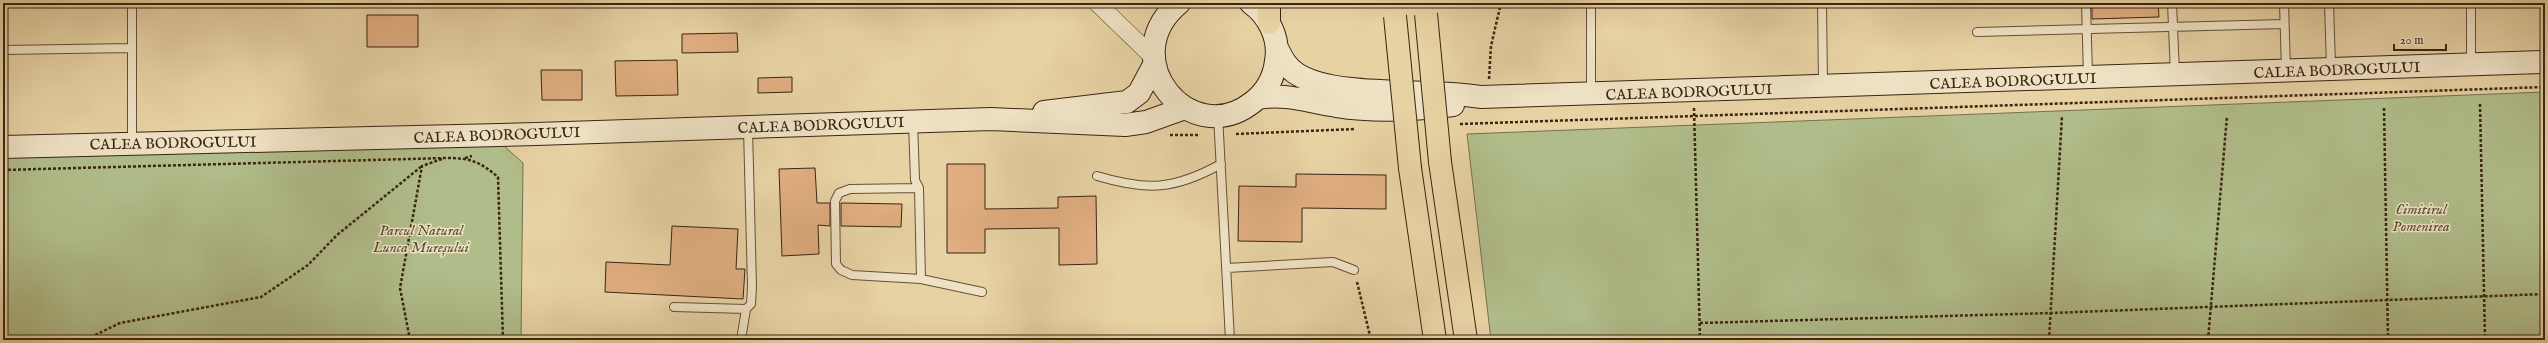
<svg xmlns="http://www.w3.org/2000/svg" width="2548" height="343" font-family="'IM FELL English',serif">
<rect width="100%" height="100%" fill="#e7d2a4"/>
<filter id="stains"><feTurbulence type="fractalNoise" baseFrequency=".005" numOctaves="4"/><feColorMatrix values="0 0 0 0 .2 0 0 0 0 .09 0 0 0 0 .02 0 0 0 .5 -.17"/></filter>
<radialGradient id="worn" r=".72"><stop offset=".6" stop-color="#630" stop-opacity="0"/><stop offset="1" stop-color="#630" stop-opacity=".3"/></radialGradient>
<path fill="#b0bd8a" stroke="#75714e" d="M 2545,92 L 2545,340 L 1491,340 L 1467,134 Z
M 492,135 L 523,163 L 521,340 L 3,340 L 3,150 Z"/>
<path fill="#e0ae80" stroke="#3a2513" d="M 2092,3 L 2158,3 L 2159,17 L 2092,19 Z
M 367,15 L 418,15 L 418,47 L 367,47 Z
M 737,33 L 738,52 L 682,53 L 682,34 Z
M 677,60 L 678,95 L 616,96 L 615,61 Z
M 541,70 L 582,70 L 582,100 L 542,100 Z
M 792,77 L 792,92 L 758,93 L 758,78 Z
M 947,164 L 985,164 L 985,209 L 1058,208 L 1058,197 L 1096,196 L 1097,264 L 1059,265 L 1059,228 L 985,229 L 985,253 L 947,253 Z
M 815,168 L 817,203 L 830,203 L 830,226 L 818,225 L 819,254 L 782,256 L 779,169 Z
M 1296,174 L 1386,175 L 1386,209 L 1302,208 L 1302,242 L 1238,241 L 1239,186 L 1296,187 Z
M 841,203 L 902,204 L 901,227 L 841,226 Z
M 672,226 L 738,229 L 736,269 L 745,269 L 743,299 L 605,292 L 606,262 L 670,265 Z"/>
<g fill="none" stroke-linecap="round" stroke-linejoin="round">
<defs>
<path id="lane" d="M 1822,3 L 1823,84
M 2086,3 L 2088,76
M 2172,3 L 2175,74
M 2284,3 L 2286,70
M 2329,3 L 2331,67
M 2471,3 L 2471,64
M 1977,32 L 2284,24
M 3,50 L 132,48
M 1591,92 L 1591,3
M 1218,115 L 1230,340
M 913,122 L 915,180 L 919,188 L 921,279
M 132,143 L 132,3
M 1097,176 C 1147,191 1174,190 1221,164
M 919,188 L 850,189 L 839,193 L 835,201 L 836,264 L 841,270 L 852,275 L 921,279 L 982,292
M 1227,268 L 1333,262 L 1354,270
M 674,307 L 746,309
M 741,340 L 746,309 L 751,304 L 752,286 L 748,128"/>
<path id="street" d="M 1097,3 L 1153,57"/>
<path id="secondary" d="M 1179,3 C 1113,58 1190,152 1253,102 C 1266,92 1274,78 1276,61 C 1280,39 1269,16 1251,3
M 1277,48 C 1282,58 1287,68 1297,74 C 1336,99 1432,88 1481,97 L 2545,62
M 1258,98 C 1286,93 1309,102 1337,106 C 1375,112 1415,110 1453,105
M 1044,112 L 1127,102 L 1139,93 L 1154,65
M 3,147 L 536,134 L 991,119 L 1125,125 L 1146,122 L 1185,108"/>
<path id="highway" d="M 1269,23 L 1269,3
M 1440,162 L 1466,340
M 1410,168 L 1435,340"/>
</defs>
<use href="#lane" stroke="#655037" stroke-width="10"/>
<use href="#street" stroke="#655037" stroke-width="18"/>
<use href="#secondary" stroke="#3a2513" stroke-width="24"/>
<use href="#highway" stroke="#3a2513" stroke-width="24"/>
<path stroke="#3a2513" stroke-width="2.5" stroke-dasharray="3 2" stroke-linecap="butt" d="M 1489,79 L 1491,46 L 1501,3
M 2480,104 L 2485,340
M 1694,108 L 1700,340
M 2384,108 L 2388,340
M 1460,124 L 2545,87
M 1236,134 L 1355,129
M 1170,135 L 1199,135
M 465,158 L 472,156
M 3,170 L 446,158 C 470,158 479,161 498,177 L 503,340
M 1357,282 L 1371,340
M 1700,323 L 2052,313 L 2545,294
M 76,340 L 89,338 L 120,323 L 261,297 L 308,265 L 337,235 L 422,166
M 410,340 L 400,288 L 422,166 L 442,159
M 2049,340 L 2062,116
M 2208,340 L 2227,116"/>
<use href="#lane" stroke="#efe2c4" stroke-width="8"/>
<use href="#street" stroke="#efe2c4" stroke-width="17"/>
<use href="#secondary" stroke="#efe2c4" stroke-width="22"/>
<use href="#highway" stroke="#e7d2a4" stroke-width="22"/>
<defs>
<path id="highway-bridge" d="M 1426,14 L 1440,162
M 1395,16 L 1410,168"/>
</defs>
<use href="#highway-bridge" stroke="#3a2513" stroke-width="24" stroke-linecap="butt"/>
<use href="#highway-bridge" stroke="#e7d2a4" stroke-width="22"/>
</g>
<g text-anchor="middle" stroke-width="3" stroke-linejoin="round" paint-order="stroke">
<g font-size="15" fill="#3a2513" stroke="#efe2c4">
<text transform="translate(2337 70) rotate(-2)" y="5">CALEA BODROGULUI</text>
<text transform="translate(2013 81) rotate(-2)" y="5">CALEA BODROGULUI</text>
<text transform="translate(1689 92) rotate(-2)" y="5">CALEA BODROGULUI</text>
<text transform="translate(821 125) rotate(-2)" y="5">CALEA BODROGULUI</text>
<text transform="translate(497 135) rotate(-2)" y="5">CALEA BODROGULUI</text>
<text transform="translate(173 143) rotate(-1)" y="5">CALEA BODROGULUI</text>
</g>
<g font-size="15" font-style="italic" fill="#584b31" stroke="#efe2c4">
<text x="2421" y="214">Cimitirul<tspan x="2421" dy="17">Pomenirea</tspan></text>
<text x="421" y="235">Parcul Natural<tspan x="421" dy="17">Lunca Mureșului</tspan></text>
</g>
</g>
<rect width="2548" height="343" fill="none" stroke="#e7d2a4" stroke-width="16"/>
<rect x="4" y="4" width="2540" height="335" fill="none" stroke="#3a2513" stroke-width="2"/>
<rect x="8" y="8" width="2532" height="327" fill="none" stroke="#3a2513"/>
<path d="M2394 44v6h52v-6" fill="none" stroke="#3a2513" stroke-width="2"/>
<text x="2400" y="44" font-size="12" fill="#3a2513" stroke="#efe2c4" stroke-width="3" paint-order="stroke">20 m</text>
<rect width="100%" height="100%" filter="url(#stains)"/>
<rect width="100%" height="100%" fill="url(#worn)"/>
</svg>
